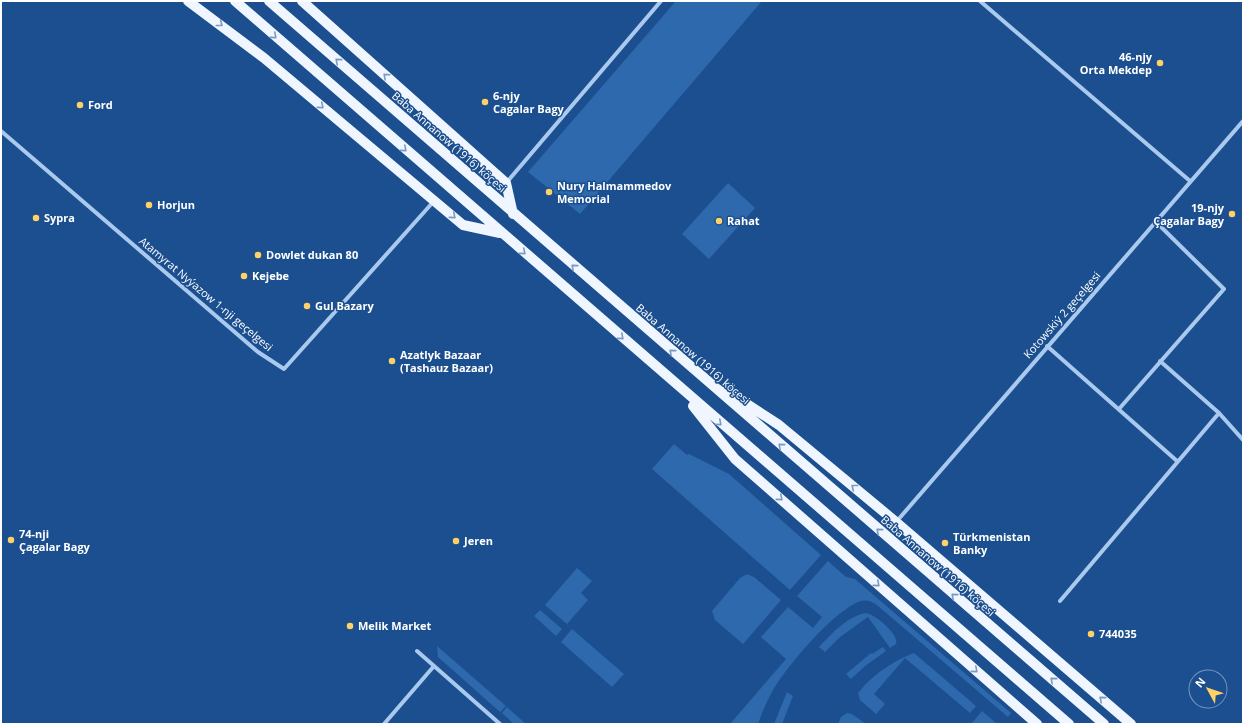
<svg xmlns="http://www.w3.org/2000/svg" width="1244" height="725" font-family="'Open Sans',sans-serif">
<rect width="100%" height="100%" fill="#1b4f8f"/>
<path fill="#2e69ad" d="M 676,1 L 762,1 L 580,214 L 528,172 Z
M 728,183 L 755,208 L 709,259 L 682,234 Z
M 674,444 L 687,455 L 689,454 L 729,474 L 821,555 L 790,590 L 652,469 Z
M 828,561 L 846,577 L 855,579 L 1011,713 L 1008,717 L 878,606 C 872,601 865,599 858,602 C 832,613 787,666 773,690 C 767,701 762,712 758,724 L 730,724 L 786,659 L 761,637 L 788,607 L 813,628 L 822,617 L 797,596 Z
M 577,568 L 592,581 L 581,593 L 588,600 L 567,624 L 545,605 Z
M 747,574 L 754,577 L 781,600 L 743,644 L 715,620 L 712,611 L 740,578 Z
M 540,610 L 562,629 L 556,636 L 534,616 Z
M 865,613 C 874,613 900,635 896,644 L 890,648 L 868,617 L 840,637 L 825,652 L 819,647 C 831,634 847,617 865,613 Z
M 572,629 L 624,674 L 612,687 L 561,642 Z
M 437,646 L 506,706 L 500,712 L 438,657 Z
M 883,647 L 886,651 L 865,666 L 851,679 L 846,674 L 871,653 L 872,654 Z
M 914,653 L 976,706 L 970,713 L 905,658 L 874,694 L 885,704 L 876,714 L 860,700 L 858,693 C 872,675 893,661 914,653 Z
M 787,692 L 793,696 L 782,724 L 774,724 Z
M 507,707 L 526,724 L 514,724 L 502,713 Z
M 982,711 L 997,724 L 972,723 Z
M 847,713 L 852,714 L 866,724 L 838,724 L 841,717 Z"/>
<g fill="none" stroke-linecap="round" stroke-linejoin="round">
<path stroke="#a9c9ee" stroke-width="4" d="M 980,1 L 1190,181
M 1,131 L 258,352 L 284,369 L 434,201
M 507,182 L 661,1
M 1047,346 L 1177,461
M 1160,361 L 1219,413 L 1243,440
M 1119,409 L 1224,289 L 1155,221
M 897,521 L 1243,121
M 1060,601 L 1219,413
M 417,651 L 500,724
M 384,724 L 434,666"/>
<path stroke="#f0f6ff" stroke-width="10" d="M 188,1 L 264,58 L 463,225 L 500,233
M 235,1 L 1069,724
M 269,1 L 1104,724
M 302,1 L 506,183 L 513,214
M 724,389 L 779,425 L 896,522 L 1131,724
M 693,406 L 735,459 L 1037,724"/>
</g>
<defs><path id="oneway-chevron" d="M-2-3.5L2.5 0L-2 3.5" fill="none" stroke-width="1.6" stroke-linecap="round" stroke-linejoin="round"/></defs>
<g stroke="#7b9ac1">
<use href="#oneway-chevron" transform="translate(220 24) rotate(38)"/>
<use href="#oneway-chevron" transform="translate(274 36) rotate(41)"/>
<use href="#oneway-chevron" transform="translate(338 61) rotate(-139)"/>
<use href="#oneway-chevron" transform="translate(386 76) rotate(-138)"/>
<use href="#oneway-chevron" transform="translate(321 106) rotate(40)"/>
<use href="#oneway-chevron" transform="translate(404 149) rotate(41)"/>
<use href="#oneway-chevron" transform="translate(453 216) rotate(40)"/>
<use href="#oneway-chevron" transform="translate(523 252) rotate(41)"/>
<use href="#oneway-chevron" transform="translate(574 267) rotate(-139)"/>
<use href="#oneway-chevron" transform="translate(621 337) rotate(41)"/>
<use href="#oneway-chevron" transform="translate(672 352) rotate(-139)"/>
<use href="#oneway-chevron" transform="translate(719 423) rotate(41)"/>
<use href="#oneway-chevron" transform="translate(781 446) rotate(-139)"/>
<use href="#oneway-chevron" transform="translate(854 487) rotate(-141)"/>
<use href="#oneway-chevron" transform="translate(780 498) rotate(41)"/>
<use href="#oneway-chevron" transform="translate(879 531) rotate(-139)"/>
<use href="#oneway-chevron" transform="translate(877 584) rotate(41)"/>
<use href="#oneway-chevron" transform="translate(954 596) rotate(-139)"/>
<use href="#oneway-chevron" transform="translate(975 670) rotate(41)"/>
<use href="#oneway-chevron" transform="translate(1053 680) rotate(-139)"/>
<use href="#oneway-chevron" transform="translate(1102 699) rotate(-139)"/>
</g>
<g fill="#ffd166" stroke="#1b4f8f" stroke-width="1.5">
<circle cx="1160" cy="63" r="4"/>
<circle cx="485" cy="102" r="4"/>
<circle cx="80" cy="105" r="4"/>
<circle cx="549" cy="192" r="4"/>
<circle cx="149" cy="205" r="4"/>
<circle cx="1232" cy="214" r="4"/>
<circle cx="36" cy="218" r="4"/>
<circle cx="719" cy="221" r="4"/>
<circle cx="258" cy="255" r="4"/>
<circle cx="244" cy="276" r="4"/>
<circle cx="307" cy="306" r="4"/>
<circle cx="392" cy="361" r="4"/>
<circle cx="11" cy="540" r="4"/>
<circle cx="456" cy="541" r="4"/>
<circle cx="945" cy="543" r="4"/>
<circle cx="350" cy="626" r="4"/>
<circle cx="1091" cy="634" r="4"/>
</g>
<g text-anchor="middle" stroke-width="3" stroke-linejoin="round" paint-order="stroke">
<g font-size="11" font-weight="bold" fill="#fff" stroke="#1b4f8f" text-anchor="start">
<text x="1152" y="61" text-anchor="end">46-njy<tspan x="1152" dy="13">Orta Mekdep</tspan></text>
<text x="493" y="100">6-njy<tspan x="493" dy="13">Cagalar Bagy</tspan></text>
<text x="88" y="109">Ford</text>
<text x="557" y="190">Nury Halmammedov<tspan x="557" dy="13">Memorial</tspan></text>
<text x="157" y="209">Horjun</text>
<text x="1224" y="212" text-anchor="end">19-njy<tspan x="1224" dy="13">Çagalar Bagy</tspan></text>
<text x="44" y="222">Sypra</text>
<text x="727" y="225">Rahat</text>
<text x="266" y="259">Dowlet dukan 80</text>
<text x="252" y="280">Kejebe</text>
<text x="315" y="310">Gul Bazary</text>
<text x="400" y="359">Azatlyk Bazaar<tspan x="400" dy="13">(Tashauz Bazaar)</tspan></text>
<text x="19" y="538">74-nji<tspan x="19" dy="13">Çagalar Bagy</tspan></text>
<text x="953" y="541">Türkmenistan<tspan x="953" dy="13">Banky</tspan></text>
<text x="464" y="545">Jeren</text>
<text x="358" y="630">Melik Market</text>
<text x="1099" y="638">744035</text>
</g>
<g font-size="11" fill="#fff" stroke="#1b4f8f">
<text transform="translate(449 142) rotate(41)" y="4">Baba Annanow (1916) köçesi</text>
<text transform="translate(206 294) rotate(40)" y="4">Atamyrat Nyýazow 1-nji geçelgesi</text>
<text transform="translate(1062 315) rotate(-49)" y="4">Kotowskiý 2 geçelgesi</text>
<text transform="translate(693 354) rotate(41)" y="4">Baba Annanow (1916) köçesi</text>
<text transform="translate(938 566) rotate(41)" y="4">Baba Annanow (1916) köçesi</text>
</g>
</g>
<rect width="1244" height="725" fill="none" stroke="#ffffff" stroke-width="4"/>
<g transform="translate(1208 689) rotate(310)"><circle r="19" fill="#1b4f8f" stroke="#7695bc"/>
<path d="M0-3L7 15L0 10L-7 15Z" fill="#ffd166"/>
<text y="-6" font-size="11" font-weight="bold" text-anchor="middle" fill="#ffffff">N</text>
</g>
</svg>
